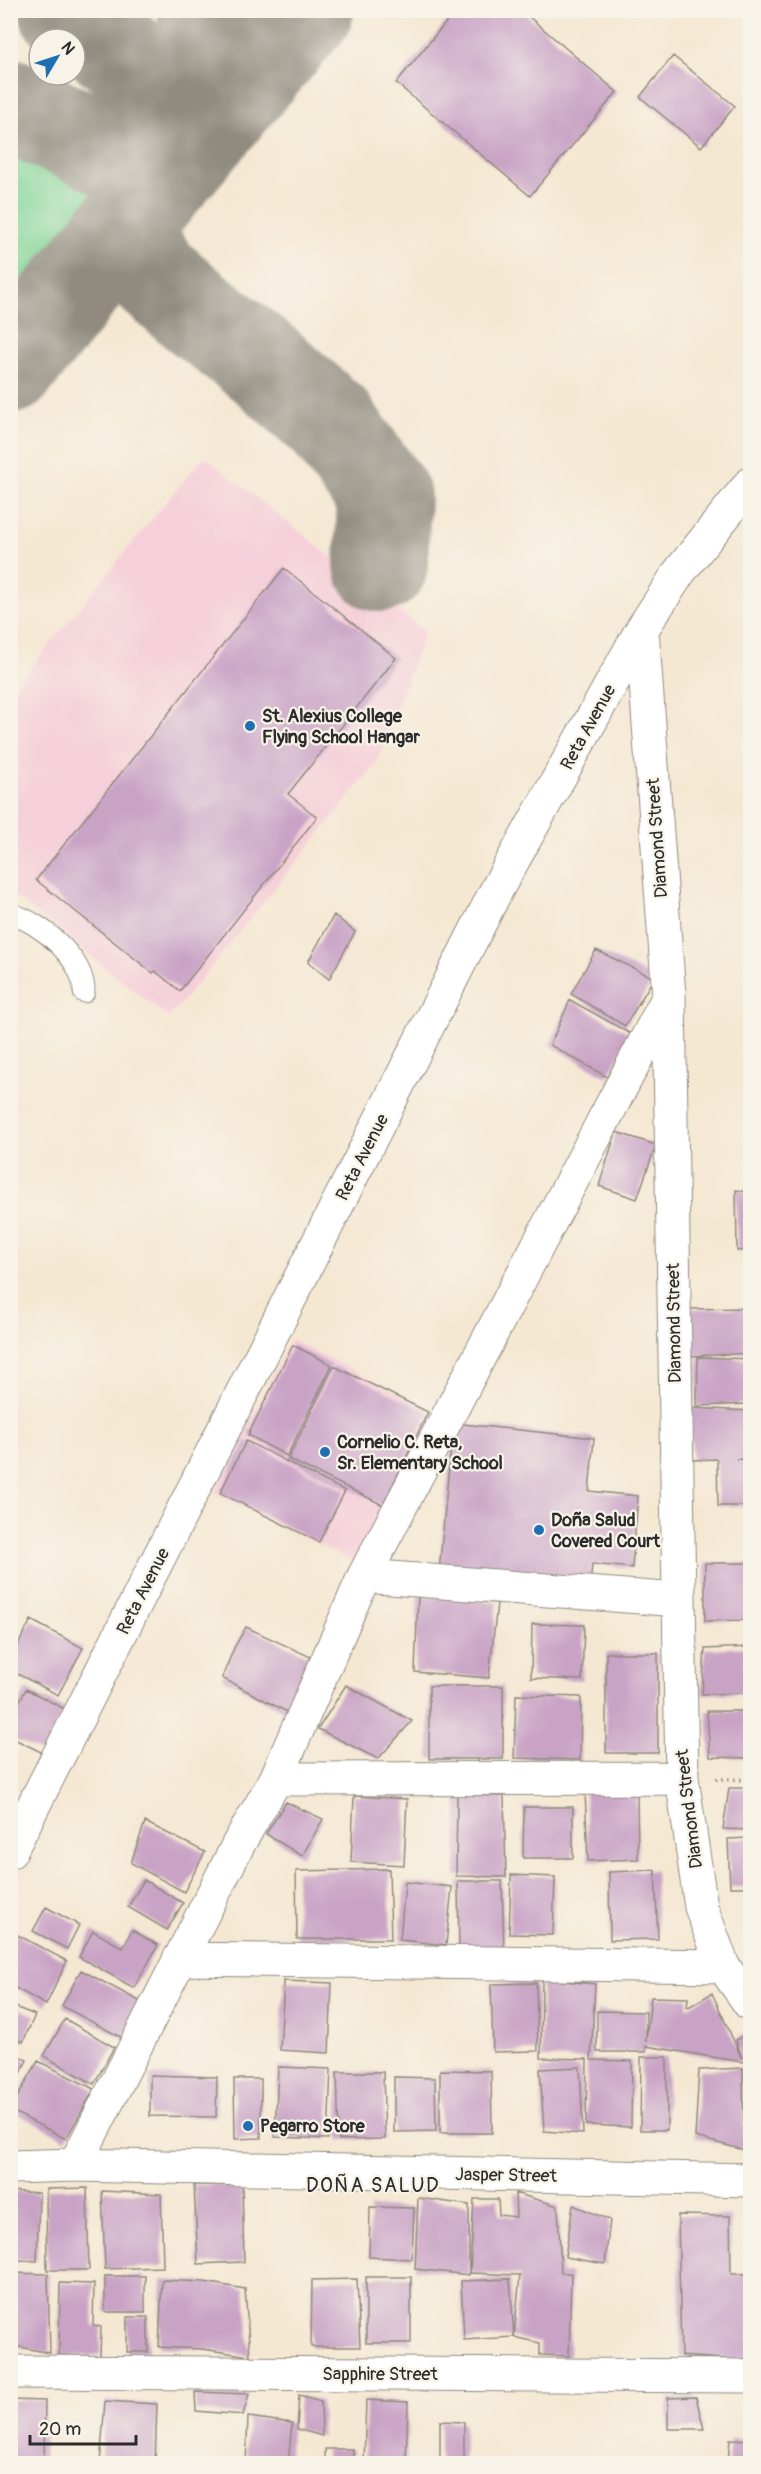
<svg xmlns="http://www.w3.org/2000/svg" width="761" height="2474" font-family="Pangolin,sans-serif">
<rect width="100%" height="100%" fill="#f7f3e8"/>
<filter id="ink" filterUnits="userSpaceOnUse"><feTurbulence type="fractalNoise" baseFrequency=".0167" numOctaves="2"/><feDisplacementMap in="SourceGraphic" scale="12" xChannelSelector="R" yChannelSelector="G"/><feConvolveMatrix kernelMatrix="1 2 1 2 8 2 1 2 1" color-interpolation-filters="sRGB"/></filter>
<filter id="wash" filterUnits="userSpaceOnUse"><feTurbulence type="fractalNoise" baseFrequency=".008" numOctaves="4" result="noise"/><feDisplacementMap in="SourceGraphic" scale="24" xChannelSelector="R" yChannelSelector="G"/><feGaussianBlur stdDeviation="1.35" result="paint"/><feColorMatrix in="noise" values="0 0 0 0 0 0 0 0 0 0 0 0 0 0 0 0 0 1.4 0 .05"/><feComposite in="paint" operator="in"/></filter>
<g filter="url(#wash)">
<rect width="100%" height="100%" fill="#f5e8d3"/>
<path fill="#f5cfd9" d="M 204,456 L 425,631 L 376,764 L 169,1018 L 11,893 L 10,693 Z
M 291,1339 L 436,1412 L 360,1565 L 215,1492 Z"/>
<path fill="#81d597" stroke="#568061" stroke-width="1.5" d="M 11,122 L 133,175 L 11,324 Z"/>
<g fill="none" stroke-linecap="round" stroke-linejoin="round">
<path stroke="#908a7f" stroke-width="94" d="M 66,10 L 131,61 L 220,112
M 204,10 L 245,19 L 271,10
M 10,105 L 166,176
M 122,231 L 156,277 L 193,309 L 268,367 L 330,422 L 384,497 L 381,565
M 10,367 L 166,176 L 307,10"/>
</g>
<g id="blocks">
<path fill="#c9a3c6" d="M 456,10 L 521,10 L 617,92 L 530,196 L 396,83 Z
M 673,56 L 735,106 L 701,147 L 640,97 Z
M 284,568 L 396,658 L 288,794 L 317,817 L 180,991 L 155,971 L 153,973 L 36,880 Z
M 334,915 L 355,932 L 329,979 L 308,962 Z
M 596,950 L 654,978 L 625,1026 L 571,994 Z
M 570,1000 L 631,1034 L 607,1077 L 550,1045 Z
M 616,1132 L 656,1145 L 637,1199 L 599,1186 Z
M 736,1190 L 750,1192 L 750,1250 L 737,1251 Z
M 750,1308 L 750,1353 L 691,1356 L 687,1309 Z
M 293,1345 L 332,1365 L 287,1456 L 248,1435 Z
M 698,1357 L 750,1359 L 750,1404 L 697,1406 Z
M 334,1366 L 428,1412 L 383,1505 L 288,1459 Z
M 690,1408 L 750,1411 L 750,1459 L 736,1459 L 750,1460 L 750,1506 L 718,1506 L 717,1459 L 692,1460 Z
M 453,1423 L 594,1438 L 589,1491 L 638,1496 L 632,1568 L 592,1564 L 590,1587 L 439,1572 Z
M 246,1441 L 345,1491 L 319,1542 L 220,1493 Z
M 705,1563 L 750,1563 L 750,1620 L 705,1621 Z
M 418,1595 L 497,1603 L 489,1678 L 415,1672 Z
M 31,1620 L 83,1648 L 58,1695 L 10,1670 L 10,1660 Z
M 532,1624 L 584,1625 L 582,1680 L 531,1678 Z
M 246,1627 L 315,1659 L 291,1714 L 222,1678 L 234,1648 Z
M 750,1647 L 750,1693 L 702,1694 L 705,1649 Z
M 606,1653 L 658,1653 L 658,1753 L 606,1753 Z
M 346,1685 L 412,1721 L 378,1759 L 318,1729 Z
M 429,1686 L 503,1686 L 503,1759 L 429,1759 Z
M 26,1689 L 65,1709 L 43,1753 L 10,1737 L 10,1720 Z
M 516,1695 L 581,1697 L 580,1760 L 514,1758 Z
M 707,1711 L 750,1711 L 750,1758 L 710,1757 Z
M 729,1788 L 750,1788 L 750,1830 L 723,1829 Z
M 585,1791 L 637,1795 L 638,1859 L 588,1861 Z
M 457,1795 L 504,1796 L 506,1877 L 456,1876 Z
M 354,1796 L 407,1799 L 404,1865 L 351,1862 Z
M 286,1802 L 323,1819 L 302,1856 L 266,1834 Z
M 524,1807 L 573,1807 L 573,1858 L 523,1858 Z
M 145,1822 L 205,1852 L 184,1892 L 131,1863 Z
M 750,1838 L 750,1887 L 730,1887 L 728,1839 Z
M 389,1869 L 391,1939 L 297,1939 L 296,1871 Z
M 655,1870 L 658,1939 L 610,1940 L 609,1872 Z
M 511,1875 L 555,1877 L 553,1935 L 509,1934 Z
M 144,1880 L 183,1903 L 167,1930 L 128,1907 Z
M 458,1881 L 502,1881 L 504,1952 L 459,1950 Z
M 405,1882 L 452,1887 L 446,1945 L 400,1940 Z
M 46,1907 L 79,1925 L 67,1949 L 33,1931 Z
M 132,1930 L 158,1945 L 134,1988 L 79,1957 L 93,1931 L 123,1948 Z
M 12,1932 L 67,1961 L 46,2005 L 10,1985 Z
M 81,1970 L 143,2003 L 124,2039 L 62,2006 Z
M 542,1979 L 595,1984 L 591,2060 L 632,2061 L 631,2127 L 586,2125 L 587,2059 L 541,2058 Z
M 284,1981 L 332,1983 L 329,2053 L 280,2050 Z
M 536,1983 L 538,2051 L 493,2052 L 491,1984 Z
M 712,1993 L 742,2059 L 736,2040 L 750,2031 L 750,2060 L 743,2062 L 646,2046 L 646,2052 L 597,2052 L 597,2011 L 646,2012 L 646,2042 L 651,1997 L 688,1998 L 687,2008 Z
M 10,2005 L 35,2015 L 23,2042 L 10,2036 Z
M 65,2019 L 114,2047 L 94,2084 L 44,2056 Z
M 10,2052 L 27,2060 L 10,2094 Z
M 641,2057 L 667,2057 L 667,2130 L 640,2130 Z
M 38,2061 L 94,2089 L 66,2139 L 10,2110 Z
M 278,2067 L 331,2069 L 328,2139 L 275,2137 Z
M 580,2067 L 583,2134 L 544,2131 L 540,2069 Z
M 743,2068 L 744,2150 L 695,2137 L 699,2070 Z
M 440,2070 L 491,2071 L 492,2133 L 440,2133 Z
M 337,2072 L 383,2072 L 385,2139 L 339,2140 Z
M 150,2075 L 217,2077 L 216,2117 L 150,2116 Z
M 394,2077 L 435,2078 L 436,2131 L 394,2132 Z
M 234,2079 L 261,2079 L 261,2138 L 235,2139 Z
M 194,2185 L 242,2185 L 244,2262 L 198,2264 Z
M 87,2188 L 89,2270 L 47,2270 L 46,2189 Z
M 10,2191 L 39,2193 L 37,2261 L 10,2260 Z
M 102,2191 L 161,2194 L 163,2267 L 105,2269 Z
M 515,2193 L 558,2206 L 561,2273 L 571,2273 L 569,2356 L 540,2355 L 540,2343 L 514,2337 L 464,2340 L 461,2281 L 510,2279 L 514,2337 L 520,2275 L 470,2273 L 474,2199 L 498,2199 L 499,2215 L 516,2217 Z
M 418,2198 L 469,2205 L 469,2275 L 415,2269 Z
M 573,2205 L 610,2220 L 605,2264 L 565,2257 Z
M 370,2207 L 414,2208 L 412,2259 L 369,2257 Z
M 678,2215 L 730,2216 L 731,2274 L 750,2274 L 750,2361 L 681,2356 Z
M 10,2273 L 48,2274 L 50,2353 L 10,2345 Z
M 105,2276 L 145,2276 L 145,2312 L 105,2312 Z
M 366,2277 L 411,2277 L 411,2343 L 366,2343 Z
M 357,2279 L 360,2347 L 311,2347 L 312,2280 Z
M 162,2280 L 204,2282 L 245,2289 L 250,2356 L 202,2349 L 159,2347 Z
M 60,2283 L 94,2284 L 93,2325 L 101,2327 L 100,2356 L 59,2355 Z
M 127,2317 L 148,2317 L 148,2352 L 127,2352 Z
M 195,2392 L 249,2394 L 243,2415 L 196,2411 Z
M 299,2395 L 321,2401 L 322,2436 L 297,2429 Z
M 696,2397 L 704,2429 L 668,2429 L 668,2398 Z
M 10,2400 L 45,2401 L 44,2464 L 10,2464 Z
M 366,2400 L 408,2402 L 406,2464 L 364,2464 Z
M 105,2401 L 157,2404 L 155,2464 L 100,2464 Z
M 248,2417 L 292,2423 L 288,2464 L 246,2464 Z
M 440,2421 L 464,2422 L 464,2464 L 440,2464 Z
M 730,2439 L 750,2440 L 750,2464 L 728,2464 Z
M 325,2449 L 353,2449 L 353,2464 L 325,2464 Z"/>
</g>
</g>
<g filter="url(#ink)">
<use href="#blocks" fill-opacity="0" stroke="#908a7f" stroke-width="1.5"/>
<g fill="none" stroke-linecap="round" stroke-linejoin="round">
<defs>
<path id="lane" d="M 10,914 C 40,921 85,960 84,992"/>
<path id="street" d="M 642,629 L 669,996 L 682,1778 L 701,1907 L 723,1966 L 750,2004
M 364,1576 L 679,1600
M 276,1779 L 682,1778
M 10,1852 L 497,889 L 642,629 L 680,571 L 750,484
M 179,1959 L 723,1966
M 75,2165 L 239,1843 L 276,1779 L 364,1576 L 668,998
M 10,2167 L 75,2165 L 750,2180
M 10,2372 L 750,2376"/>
</defs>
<use href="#lane" stroke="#908a7f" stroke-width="23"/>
<use href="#street" stroke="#908a7f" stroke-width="35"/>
<path stroke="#908a7f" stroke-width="4" stroke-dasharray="1.5 4.5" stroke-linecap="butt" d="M 716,1779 L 750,1780"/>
<use href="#lane" stroke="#fff" stroke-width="21"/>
<use href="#street" stroke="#fff" stroke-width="33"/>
</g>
</g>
<g fill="#1f6fb2" stroke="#f7f3e8" stroke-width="2">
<circle cx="250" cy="726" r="6"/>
<circle cx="325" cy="1452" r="6"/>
<circle cx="539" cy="1530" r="6"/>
<circle cx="248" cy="2126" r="6"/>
</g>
<g text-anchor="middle" stroke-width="4.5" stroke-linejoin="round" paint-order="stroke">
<g font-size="18" font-weight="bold" fill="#2b2b2b" stroke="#f7f3e8" text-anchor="start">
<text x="262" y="722">St. Alexius College<tspan x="262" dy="21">Flying School Hangar</tspan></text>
<text x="337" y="1448">Cornelio C. Reta,<tspan x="337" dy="21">Sr. Elementary School</tspan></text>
<text x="551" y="1526">Doña Salud<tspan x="551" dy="21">Covered Court</tspan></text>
<text x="260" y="2132">Pegarro Store</text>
</g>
<g font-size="18" fill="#2b2b2b" stroke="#f7f3e8">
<text transform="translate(588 727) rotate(-61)" y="6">Reta Avenue</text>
<text transform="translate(657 838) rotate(-94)" y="6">Diamond Street</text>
<text transform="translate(362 1157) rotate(-63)" y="6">Reta Avenue</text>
<text transform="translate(674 1323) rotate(-91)" y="6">Diamond Street</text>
<text transform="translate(143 1591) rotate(-63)" y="6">Reta Avenue</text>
<text transform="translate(689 1809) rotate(-97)" y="6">Diamond Street</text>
<text transform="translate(506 2175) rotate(1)" y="6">Jasper Street</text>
<text x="380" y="2380">Sapphire Street</text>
</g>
<g font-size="20" letter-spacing="1.5" fill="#2b2b2b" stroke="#f7f3e8">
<text x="373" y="2192">DOÑA SALUD</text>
</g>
</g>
<rect width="761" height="2474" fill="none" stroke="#f7f3e8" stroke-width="36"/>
<g transform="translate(57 57) rotate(51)"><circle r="28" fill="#f7f3e8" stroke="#a5a39c" stroke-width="1.5"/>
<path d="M0-4.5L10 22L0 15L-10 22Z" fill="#1f6fb2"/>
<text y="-9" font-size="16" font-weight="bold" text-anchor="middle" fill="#2b2b2b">N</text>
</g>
<path d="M30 2435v9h106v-9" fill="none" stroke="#2b2b2b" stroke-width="3"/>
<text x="39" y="2435" font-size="18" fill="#2b2b2b" stroke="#f7f3e8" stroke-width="4.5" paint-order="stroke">20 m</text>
</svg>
